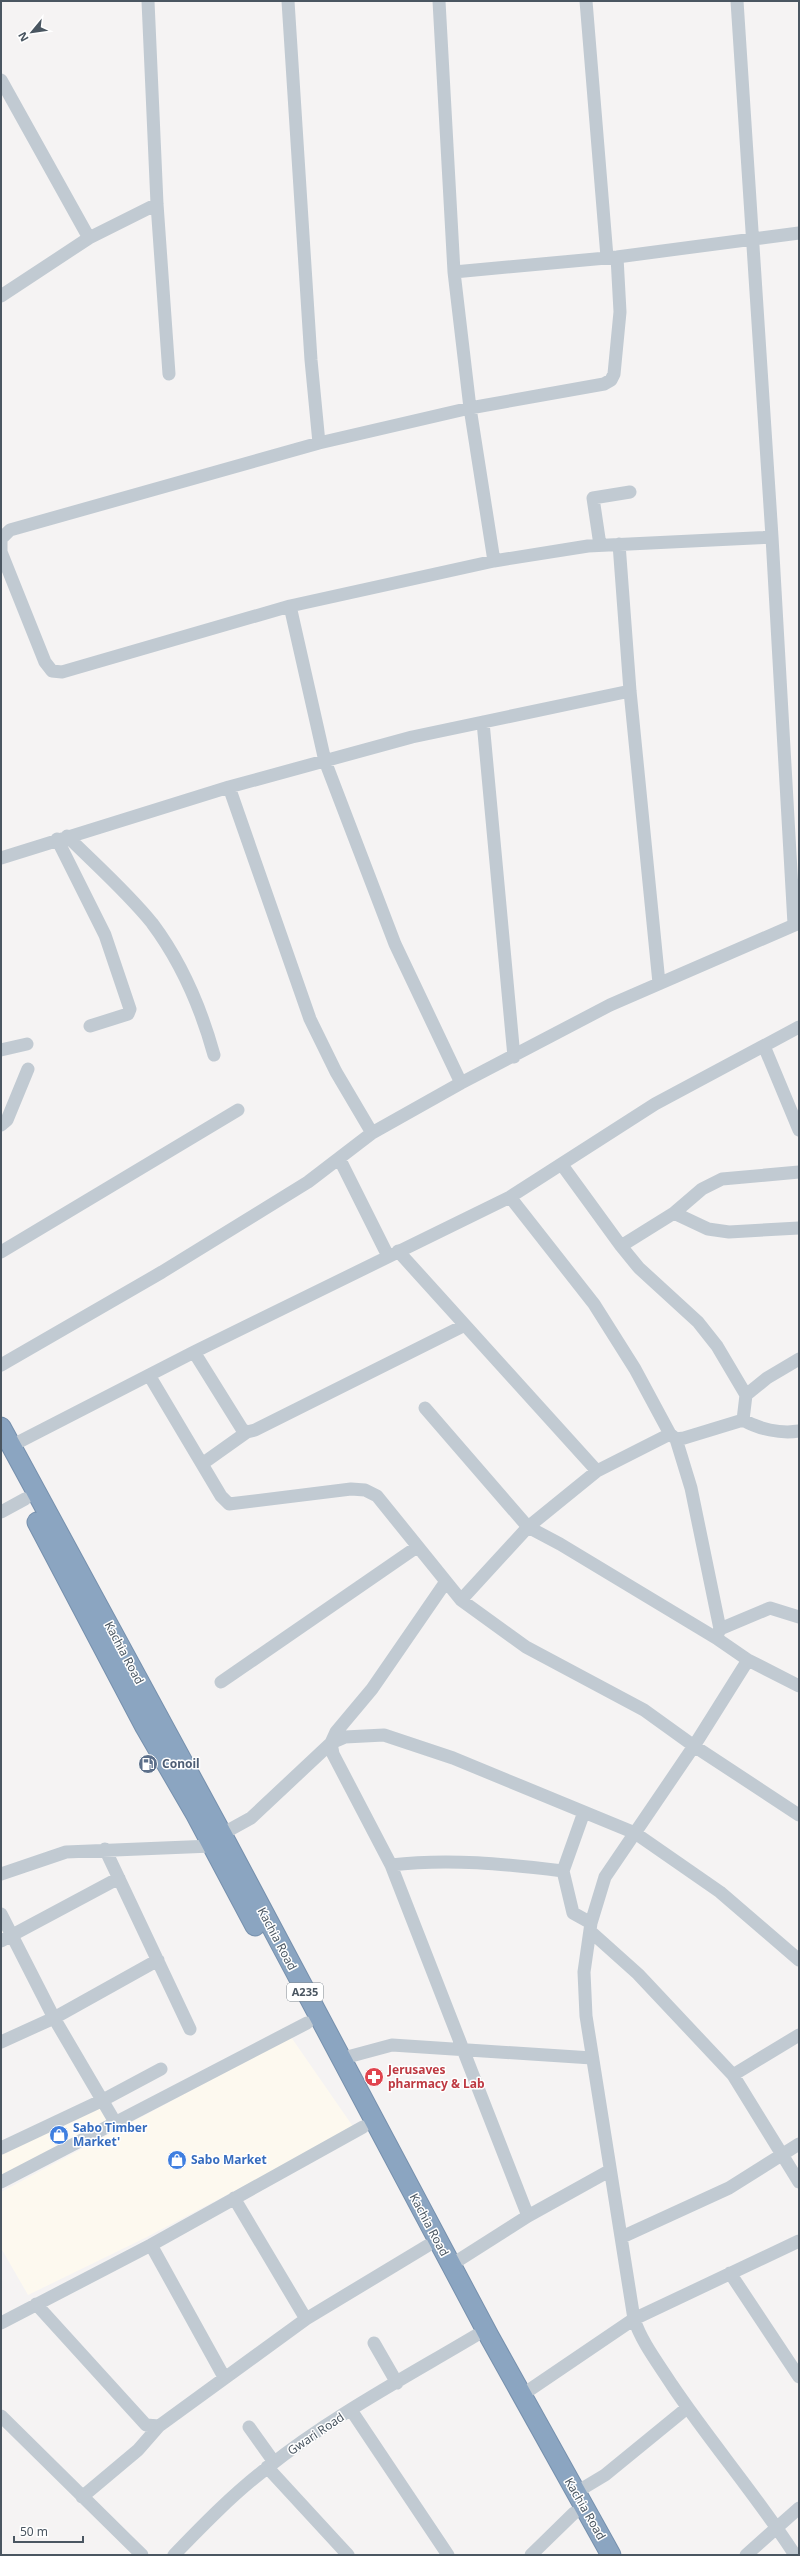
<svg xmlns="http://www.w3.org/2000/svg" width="800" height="2556" font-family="'Noto Sans',sans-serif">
<rect width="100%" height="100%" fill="#f5f3f3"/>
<path fill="#fdf9ef" d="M 291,2037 L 354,2128 L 147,2237 L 28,2295 L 1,2248 L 1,2192 Z
M 103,2104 L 112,2121 L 1,2180 L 1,2150 Z"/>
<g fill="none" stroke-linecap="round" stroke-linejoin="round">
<defs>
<path id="highway" d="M 1,1427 L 222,1834 L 489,2336 L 611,2555
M 37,1522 L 145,1727 L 196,1815 L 255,1926"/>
</defs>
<use href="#highway" stroke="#7690ad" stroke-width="21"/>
<path stroke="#c1cad2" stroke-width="13" d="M 148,1 L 157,204 L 169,374
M 288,1 L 311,360 L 319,443 L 470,408 L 604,384 L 611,380 L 614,374 L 620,312 L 617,257
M 439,1 L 454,272 L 470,408 L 494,561
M 586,1 L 607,257
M 737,1 L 772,537 L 794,924
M 1,80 L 89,238 L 1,296
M 89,238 L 157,204
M 454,272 L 617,257 L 799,233
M 319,443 L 10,530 L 1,539 L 1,552 L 45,662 L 52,671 L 62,672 L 290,606 L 494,561 L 588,546 L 772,537
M 619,544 L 630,691 L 659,983
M 600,545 L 593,498 L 630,492
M 290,606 L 325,761 L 395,944 L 461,1083
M 483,722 L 514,1057
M 229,787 L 310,1019 L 336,1072 L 372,1133
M 67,836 C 95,864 127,892 152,923 C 182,963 201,1008 214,1055
M 57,839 L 105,935 L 130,1009 L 128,1014 L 90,1026
M 1,858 L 229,787 L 412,737 L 630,691
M 764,1046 L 799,1130
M 1,1050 L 27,1044
M 1,1125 L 7,1120 L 28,1069
M 340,1160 L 388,1256
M 562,1165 L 621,1246 L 639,1268 L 698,1322 L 717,1346 L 746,1395
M 510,1197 L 594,1304 L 635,1369 L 670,1434 L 676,1439 L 684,1438 L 743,1420 C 759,1429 780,1434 799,1431
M 674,1213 L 708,1229 L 729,1232 L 799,1228
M 621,1246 L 674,1213 L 702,1189 L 722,1179 L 799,1172
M 398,1251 L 597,1471
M 1,1252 L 238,1110
M 194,1352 L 242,1429 L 247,1432 L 255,1430 L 463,1326
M 1,1365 L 162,1272 L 308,1182 L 372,1133 L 461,1083 L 610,1005 L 799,923
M 149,1375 L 221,1496 L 229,1504 L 351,1489 L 365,1490 L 377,1496 L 461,1600 L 526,1647 L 644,1710 L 694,1746 L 799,1815
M 425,1408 L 528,1527 L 560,1544 L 716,1638 L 748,1660 L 799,1686
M 743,1420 L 746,1395 L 767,1378 L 799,1359
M 676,1439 L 691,1488 L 720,1629 L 716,1638
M 11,1446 L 194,1352 L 510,1197 L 655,1104 L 799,1027
M 202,1464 L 247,1432
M 1,1512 L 25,1499
M 461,1600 L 528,1527 L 597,1471 L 670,1434
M 720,1629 L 770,1608 L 799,1617
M 748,1660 L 694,1746 L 605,1877 L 591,1923 L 584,1972 L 586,2016 L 634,2319 C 642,2343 658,2363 672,2385 C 711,2443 757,2496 795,2555
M 221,1682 L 417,1547
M 222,1834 L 251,1818 L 331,1743 L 336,1732 L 372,1689 L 445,1583
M 105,1849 L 190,2029
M 391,1865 C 449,1858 505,1864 563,1871 L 584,1812
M 563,1871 L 573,1913 L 591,1923
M 1,1874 L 66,1852 L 212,1846
M 1,1914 L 54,2018 L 115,2122
M 590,1931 L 638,1974 L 733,2075 L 799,2182
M 1,1941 L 119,1878
M 1,2042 L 54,2018 L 158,1960
M 340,2059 L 392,2045 L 592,2058
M 733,2075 L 799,2035
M 1,2148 L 103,2100 L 161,2069
M 1,2182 L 307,2023
M 234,2198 L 306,2319
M 528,2216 L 391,1865 L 333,1754 L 331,1743 L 345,1737 L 384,1735 L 453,1758 L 635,1833 L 720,1892 L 799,1960
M 622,2237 L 729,2188 L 799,2144
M 151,2245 L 224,2377
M 451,2265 L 528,2216 L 609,2171
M 730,2273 L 799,2377
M 36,2304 L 146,2425 L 159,2426 L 306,2319 L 427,2246
M 1,2323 L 151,2245 L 363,2127
M 374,2343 L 397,2383
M 522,2395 L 634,2319 L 799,2241
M 351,2410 L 448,2555
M 1,2416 L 142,2555
M 249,2427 L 274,2462
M 267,2467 L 348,2555
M 575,2493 L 605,2475 L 687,2408
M 82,2497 L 138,2450 L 159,2426
M 174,2555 C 203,2525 233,2494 267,2468 C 329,2418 406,2377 475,2336
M 531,2555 L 574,2513
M 746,2555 L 799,2508"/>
<use href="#highway" stroke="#8ba5c1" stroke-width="19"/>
</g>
<defs>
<symbol id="fuel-disc" viewBox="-11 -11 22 22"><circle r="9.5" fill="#5c6f8a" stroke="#fff"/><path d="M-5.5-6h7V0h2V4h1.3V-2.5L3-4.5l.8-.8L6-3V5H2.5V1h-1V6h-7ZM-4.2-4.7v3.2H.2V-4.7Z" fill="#fff"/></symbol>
<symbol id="pharmacy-disc" viewBox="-11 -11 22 22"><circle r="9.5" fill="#e0444e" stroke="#fff"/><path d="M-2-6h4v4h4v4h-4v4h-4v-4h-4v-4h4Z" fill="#fff"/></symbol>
<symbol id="shop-disc" viewBox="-11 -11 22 22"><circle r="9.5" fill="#3f7fe0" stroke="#fff"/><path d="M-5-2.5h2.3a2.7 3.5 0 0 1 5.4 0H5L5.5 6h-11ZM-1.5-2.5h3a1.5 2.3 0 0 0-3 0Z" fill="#fff"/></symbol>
</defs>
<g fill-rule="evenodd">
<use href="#fuel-disc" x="137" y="1753" width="22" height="22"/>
<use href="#pharmacy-disc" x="363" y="2066" width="22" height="22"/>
<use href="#shop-disc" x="48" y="2124" width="22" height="22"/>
<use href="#shop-disc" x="166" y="2149" width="22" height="22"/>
</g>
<g text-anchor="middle" stroke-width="3" stroke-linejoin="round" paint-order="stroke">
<rect fill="#fff" stroke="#808990" stroke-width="1" x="287" y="1983" width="36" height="18" rx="3"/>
<g font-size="11" font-weight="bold" fill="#4a5661">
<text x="305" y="1996">A235</text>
</g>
<g font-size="12" fill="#4a5661" stroke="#fff">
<text transform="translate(124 1653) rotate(62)" y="4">Kachia Road</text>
<text transform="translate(277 1939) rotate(62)" y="4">Kachia Road</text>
<text transform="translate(429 2225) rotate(62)" y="4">Kachia Road</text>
<text transform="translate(316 2434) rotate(-34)" y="4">Gwari Road</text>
<text transform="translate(585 2509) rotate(60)" y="4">Kachia Road</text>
</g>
<g font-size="12" font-weight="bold" fill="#4e5e75" stroke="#fff" text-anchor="start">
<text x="162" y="1768">Conoil</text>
</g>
<g font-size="12" font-weight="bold" fill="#be3a42" stroke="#fff" text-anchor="start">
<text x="388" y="2074">Jerusaves<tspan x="388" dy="14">pharmacy &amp; Lab</tspan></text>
</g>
<g font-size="12" font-weight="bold" fill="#366cbe" stroke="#fff" text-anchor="start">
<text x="73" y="2132">Sabo Timber<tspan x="73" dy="14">Market'</tspan></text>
<text x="191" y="2164">Sabo Market</text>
</g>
</g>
<rect width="800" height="2556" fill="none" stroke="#4a5661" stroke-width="4"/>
<g transform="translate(32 32) rotate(241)" stroke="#ffffff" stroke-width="3" paint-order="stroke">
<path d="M0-3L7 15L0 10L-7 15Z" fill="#4a5661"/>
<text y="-6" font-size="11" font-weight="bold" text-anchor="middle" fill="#4a5661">N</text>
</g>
<path d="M14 2536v6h69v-6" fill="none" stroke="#4a5661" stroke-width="2"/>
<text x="20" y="2536" font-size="12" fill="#4a5661" stroke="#ffffff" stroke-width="3" paint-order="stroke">50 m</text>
</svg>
